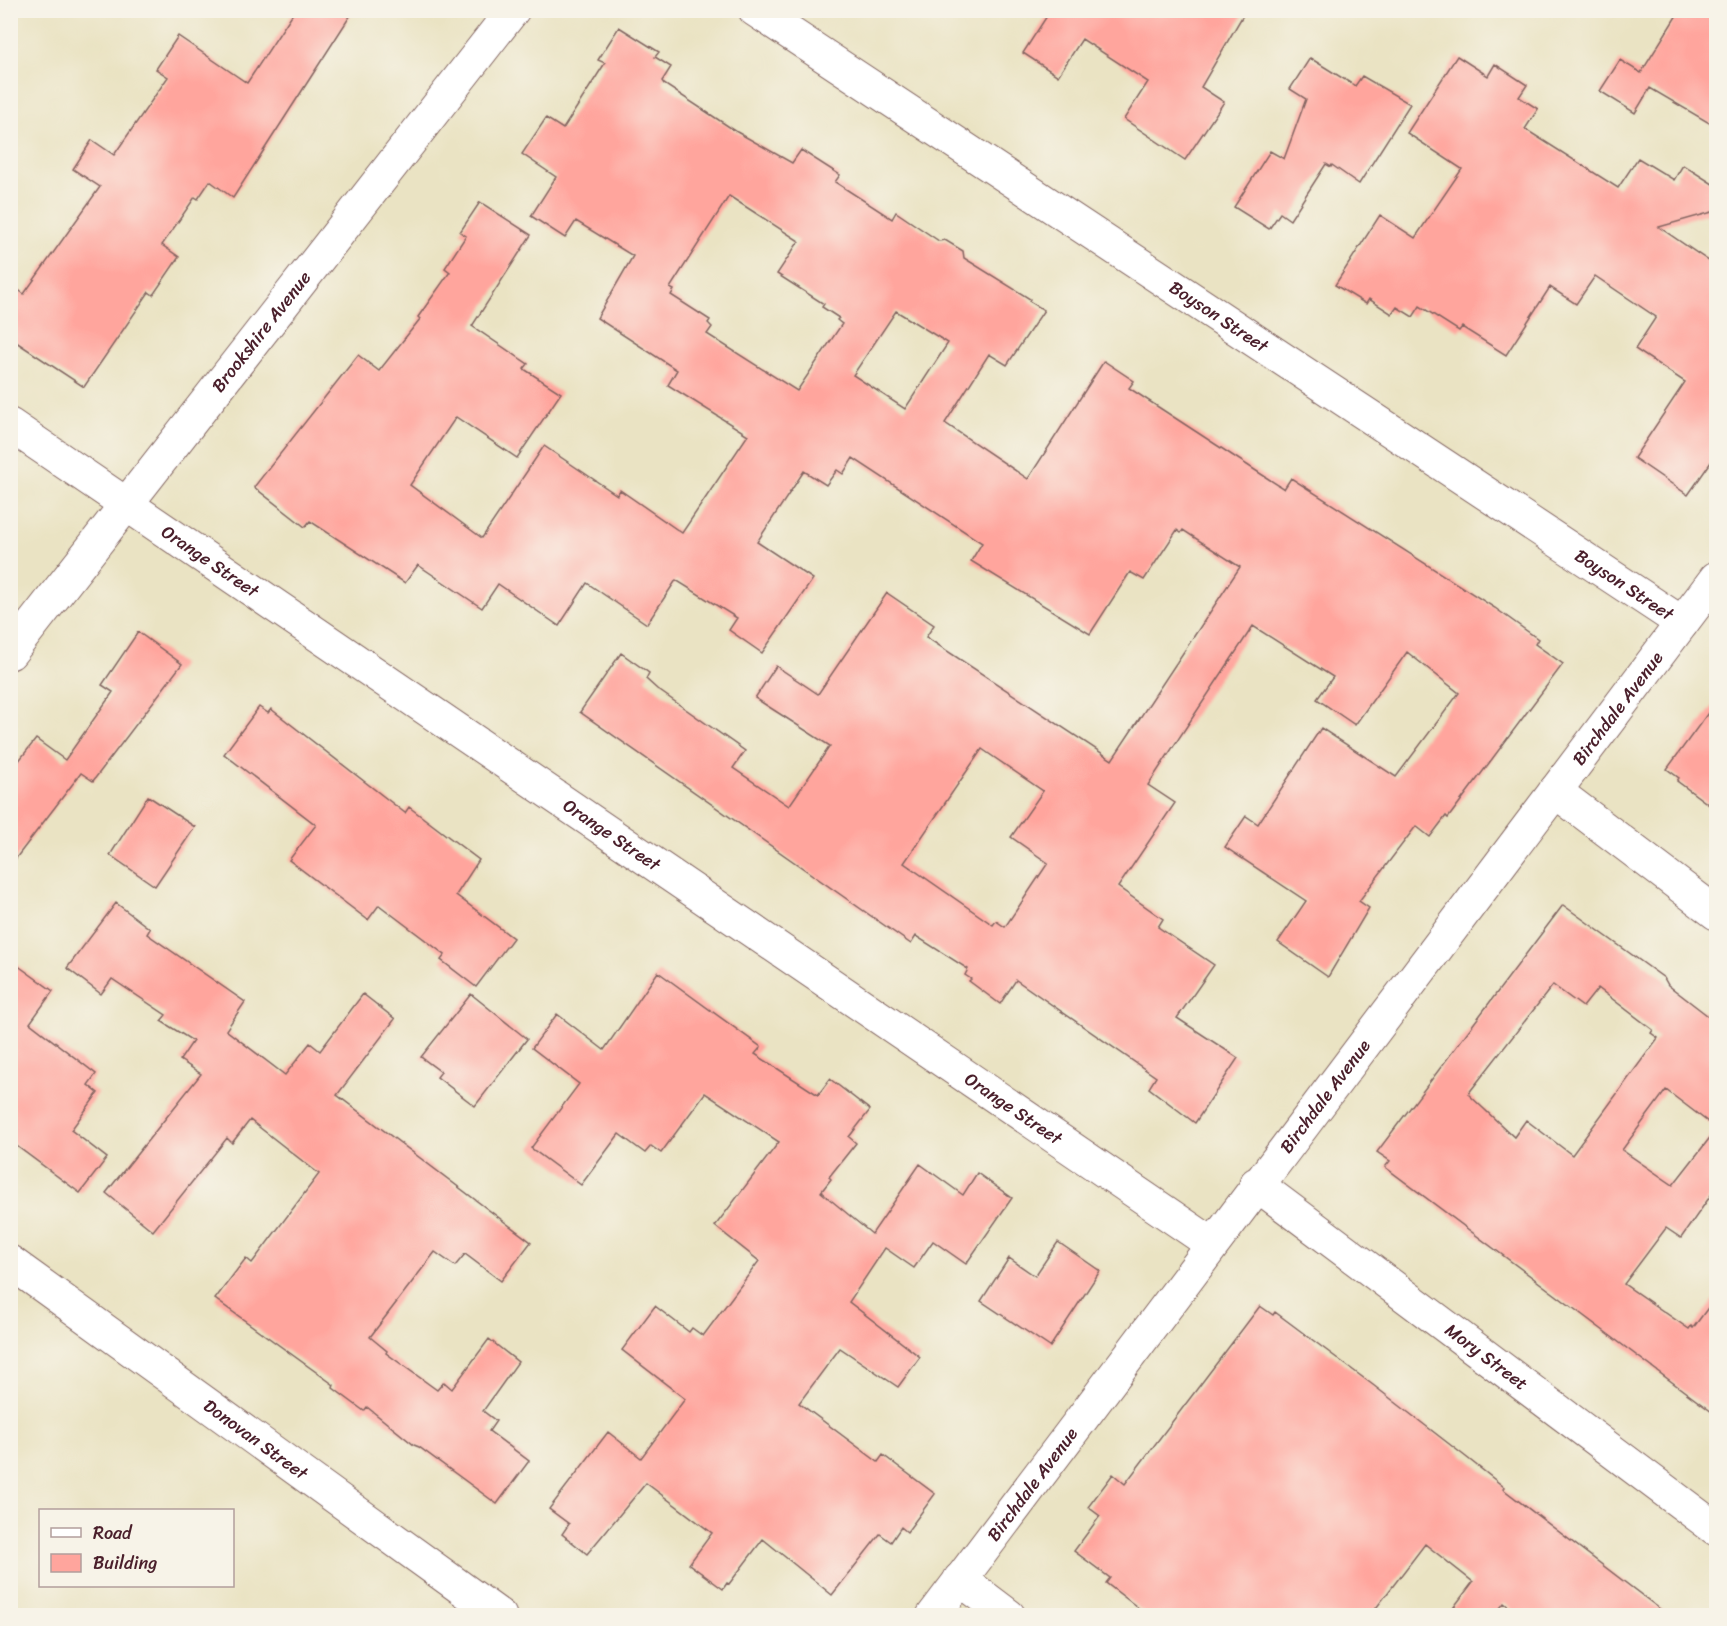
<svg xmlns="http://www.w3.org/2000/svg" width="1727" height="1626" font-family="Sriracha,sans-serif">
<rect width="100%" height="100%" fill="#f7f3e8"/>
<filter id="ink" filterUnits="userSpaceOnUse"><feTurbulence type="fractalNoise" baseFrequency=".0167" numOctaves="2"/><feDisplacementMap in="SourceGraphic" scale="12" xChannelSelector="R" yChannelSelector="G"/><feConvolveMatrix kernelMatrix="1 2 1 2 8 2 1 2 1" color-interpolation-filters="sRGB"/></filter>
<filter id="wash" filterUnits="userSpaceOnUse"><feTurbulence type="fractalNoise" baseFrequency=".008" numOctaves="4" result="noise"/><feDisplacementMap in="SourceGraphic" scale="24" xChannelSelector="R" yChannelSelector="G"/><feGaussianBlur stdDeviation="1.35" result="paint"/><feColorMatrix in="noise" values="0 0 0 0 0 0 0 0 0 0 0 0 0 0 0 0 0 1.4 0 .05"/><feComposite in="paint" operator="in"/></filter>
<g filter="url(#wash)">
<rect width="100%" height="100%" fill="#eae3c3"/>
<g id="blocks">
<path fill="#ffa59d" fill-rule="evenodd" d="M 295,10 L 354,10 L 233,198 L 210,181 L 198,199 L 195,197 L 162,245 L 179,257 L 153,295 L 149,292 L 84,387 L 10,338 L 10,284 L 24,294 L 100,187 L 73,169 L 92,140 L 114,155 L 168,77 L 156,69 L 178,36 L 247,83 Z
M 1038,10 L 1246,10 L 1201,87 L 1224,102 L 1185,160 L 1124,119 L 1148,82 L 1082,39 L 1058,76 L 1023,53 L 1047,16 Z
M 1680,10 L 1702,10 L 1716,19 L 1716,127 L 1650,88 L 1635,113 L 1600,91 L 1620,60 L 1641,73 Z
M 619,27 L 659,52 L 655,57 L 671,67 L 662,81 L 664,84 L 737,132 L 792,163 L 801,150 L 840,175 L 835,182 L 892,219 L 896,212 L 939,241 L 945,240 L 963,251 L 964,258 L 1030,299 L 1029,301 L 1044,310 L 1007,365 L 989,354 L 945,423 L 1028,479 L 1104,361 L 1134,381 L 1129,388 L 1284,489 L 1291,478 L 1495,608 L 1538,639 L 1535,644 L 1563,664 L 1448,818 L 1446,816 L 1430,837 L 1416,826 L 1359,901 L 1369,908 L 1328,977 L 1278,942 L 1306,901 L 1225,847 L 1246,816 L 1258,824 L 1321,728 L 1396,777 L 1459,693 L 1407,652 L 1355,725 L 1317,699 L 1333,677 L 1253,626 L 1148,785 L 1175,803 L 1118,887 L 1163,919 L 1158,927 L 1214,965 L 1177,1018 L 1238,1058 L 1195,1123 L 1149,1088 L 1156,1077 L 1016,980 L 1000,1004 L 969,981 L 971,979 L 965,975 L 968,969 L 916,936 L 911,944 L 580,712 L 621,653 L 649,673 L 646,679 L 657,689 L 745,751 L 733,768 L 789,806 L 830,746 L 755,698 L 776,666 L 818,694 L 887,593 L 934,625 L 926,637 L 1112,760 L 1240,567 L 1183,530 L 1181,533 L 1177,530 L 1144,580 L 1130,572 L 1090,634 L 971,561 L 982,543 L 853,458 L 843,474 L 837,470 L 826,485 L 804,471 L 757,542 L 813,579 L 762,653 L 729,630 L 737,618 L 676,580 L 647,624 L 587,583 L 559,626 L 498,584 L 482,608 L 418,565 L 405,583 L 310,521 L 305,527 L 254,487 L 358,355 L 379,371 L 420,319 L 418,317 L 450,272 L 445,268 L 466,236 L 460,232 L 480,202 L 531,235 L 472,326 L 528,364 L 524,369 L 561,393 L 517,458 L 456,417 L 410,485 L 482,538 L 544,446 L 617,495 L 620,490 L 682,533 L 748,435 L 668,385 L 677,370 L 597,318 L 633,256 L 576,221 L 565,238 L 531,216 L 556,177 L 522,154 L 546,118 L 563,129 L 605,63 L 598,60 ZM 729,196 L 799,241 L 777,274 L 824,304 L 822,307 L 839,318 L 837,320 L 842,324 L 797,391 L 707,334 L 712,327 L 708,323 L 710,320 L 671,295 L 674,290 L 670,288 ZM 896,311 L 948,343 L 905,409 L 853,375 ZM 982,749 L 1043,791 L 1011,837 L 1048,863 L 1005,927 L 996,921 L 993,925 L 904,863 Z
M 1457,56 L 1488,76 L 1495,64 L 1527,85 L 1519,97 L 1538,109 L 1525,129 L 1618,188 L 1638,158 L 1674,180 L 1683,165 L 1716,186 L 1716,211 L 1659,227 L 1716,266 L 1716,455 L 1688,495 L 1634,458 L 1685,382 L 1635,349 L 1656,317 L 1595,276 L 1576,304 L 1550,287 L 1506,355 L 1462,327 L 1459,331 L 1420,306 L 1413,317 L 1397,307 L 1392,314 L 1369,299 L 1366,304 L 1335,285 L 1380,215 L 1415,238 L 1462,169 L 1407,133 Z
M 1310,58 L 1355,86 L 1362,76 L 1410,104 L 1359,184 L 1332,165 L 1331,167 L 1326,164 L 1290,220 L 1280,213 L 1269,229 L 1234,207 L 1270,151 L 1284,159 L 1306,99 L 1290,89 Z
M 138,632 L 182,664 L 93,781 L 81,773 L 10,866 L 10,772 L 36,739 L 65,760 L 113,692 L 102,685 Z
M 1716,702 L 1716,810 L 1677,781 L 1679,778 L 1667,769 Z
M 259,707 L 268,713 L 271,709 L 405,813 L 409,807 L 479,860 L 456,895 L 513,938 L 476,987 L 441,960 L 445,955 L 379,905 L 368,920 L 289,860 L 316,825 L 224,754 Z
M 148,796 L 195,827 L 155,886 L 110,855 Z
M 116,903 L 150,929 L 147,934 L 245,1002 L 226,1030 L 285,1075 L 310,1043 L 320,1051 L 363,994 L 395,1019 L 337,1095 L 531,1242 L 501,1281 L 465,1254 L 455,1266 L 435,1252 L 370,1337 L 387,1351 L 386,1353 L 437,1390 L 444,1382 L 452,1389 L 489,1339 L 518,1362 L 483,1411 L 496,1421 L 489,1431 L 529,1461 L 497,1504 L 419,1447 L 414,1445 L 367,1407 L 364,1411 L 333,1388 L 334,1385 L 215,1299 L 246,1258 L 252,1263 L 319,1174 L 250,1120 L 232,1143 L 227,1138 L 153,1231 L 106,1193 L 201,1074 L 180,1060 L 193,1041 L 161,1021 L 166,1015 L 112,979 L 101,994 L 67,968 Z
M 1563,905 L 1664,978 L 1668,985 L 1716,1022 L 1716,1128 L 1666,1090 L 1622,1150 L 1673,1185 L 1716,1130 L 1716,1188 L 1681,1238 L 1666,1228 L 1624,1284 L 1689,1329 L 1691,1326 L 1693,1328 L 1716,1297 L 1716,1415 L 1385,1167 L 1390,1161 L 1377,1152 ZM 1553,985 L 1583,1007 L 1598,988 L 1653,1030 L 1651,1033 L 1658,1038 L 1572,1155 L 1526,1120 L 1514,1137 L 1468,1094 Z
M 10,960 L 53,991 L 30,1023 L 96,1074 L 88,1085 L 98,1093 L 71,1130 L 107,1158 L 80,1193 L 10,1141 Z
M 658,972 L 761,1047 L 755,1054 L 818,1095 L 830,1079 L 870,1110 L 849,1137 L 856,1143 L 829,1177 L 831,1179 L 821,1192 L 872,1234 L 920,1164 L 963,1195 L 977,1173 L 1012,1198 L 966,1264 L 933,1241 L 914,1268 L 885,1248 L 849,1302 L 920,1357 L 898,1387 L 840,1348 L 799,1403 L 878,1462 L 883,1455 L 935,1494 L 907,1532 L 901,1527 L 891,1542 L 880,1534 L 832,1595 L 763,1539 L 729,1584 L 727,1583 L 723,1589 L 689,1564 L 712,1533 L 646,1483 L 587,1554 L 562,1534 L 569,1524 L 549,1509 L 608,1432 L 641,1458 L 685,1399 L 622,1350 L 655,1306 L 689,1332 L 692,1328 L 703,1336 L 759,1261 L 715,1226 L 779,1142 L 705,1093 L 661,1153 L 651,1146 L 645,1153 L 619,1134 L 581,1185 L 531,1148 L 579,1084 L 532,1048 L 557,1014 L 604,1050 Z
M 471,994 L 527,1039 L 475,1106 L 437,1077 L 441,1072 L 421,1057 Z
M 1058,1242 L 1100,1271 L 1050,1347 L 981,1301 L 1009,1258 L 1035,1276 Z
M 1260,1306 L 1273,1315 L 1275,1312 L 1373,1385 L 1466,1457 L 1504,1487 L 1503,1489 L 1669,1616 L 1520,1616 L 1504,1603 L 1494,1616 L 1447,1616 L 1473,1582 L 1425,1544 L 1370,1616 L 1149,1616 L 1106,1583 L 1110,1578 L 1074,1551 L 1100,1516 L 1088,1507 L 1113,1474 L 1125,1484 Z"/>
</g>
</g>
<g filter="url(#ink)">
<use href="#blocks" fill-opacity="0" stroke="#826460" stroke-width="1.5"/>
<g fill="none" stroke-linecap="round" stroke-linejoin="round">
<defs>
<g id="minor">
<path id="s1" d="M 755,10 L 1682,623"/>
<path id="s2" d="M 10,425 L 1212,1244"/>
<path d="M 1555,791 L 1716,913"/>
<path id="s3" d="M 1256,1184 L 1716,1529"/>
<path id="s4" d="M 10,1262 L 500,1616"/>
<path d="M 960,1579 L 1009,1616"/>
</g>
<g id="tertiary">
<path id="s5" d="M 10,653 L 513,10"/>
<path id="s6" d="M 933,1616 L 1716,578"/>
</g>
</defs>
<use href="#minor" stroke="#826460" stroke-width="35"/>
<use href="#tertiary" stroke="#826460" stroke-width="35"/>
<use href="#minor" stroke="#fff" stroke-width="33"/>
<use href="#tertiary" stroke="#fff" stroke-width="33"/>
</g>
</g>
<g text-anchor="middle" stroke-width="5" stroke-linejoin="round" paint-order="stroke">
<g font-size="18" fill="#4a1f2b" stroke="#f7f3e8">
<text dy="6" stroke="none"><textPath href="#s1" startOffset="556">Boyson Street</textPath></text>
<text dy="6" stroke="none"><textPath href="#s5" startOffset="408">Brookshire Avenue</textPath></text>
<text dy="6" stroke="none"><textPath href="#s2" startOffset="242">Orange Street</textPath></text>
<text dy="6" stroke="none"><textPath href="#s1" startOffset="1042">Boyson Street</textPath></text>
<text dy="6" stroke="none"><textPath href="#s6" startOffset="1137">Birchdale Avenue</textPath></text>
<text dy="6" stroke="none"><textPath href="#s2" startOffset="728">Orange Street</textPath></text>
<text dy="6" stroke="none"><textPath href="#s6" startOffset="651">Birchdale Avenue</textPath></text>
<text dy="6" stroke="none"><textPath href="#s2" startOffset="1214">Orange Street</textPath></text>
<text dy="6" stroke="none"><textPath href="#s3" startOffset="288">Mory Street</textPath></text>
<text dy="6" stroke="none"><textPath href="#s4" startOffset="303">Donovan Street</textPath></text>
<text dy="6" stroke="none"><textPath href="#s6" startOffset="165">Birchdale Avenue</textPath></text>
</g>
</g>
<rect width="1727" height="1626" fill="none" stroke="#f7f3e8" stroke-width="36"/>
<rect x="39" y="1509" width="195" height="78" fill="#f7f3e8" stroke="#b29e9c" stroke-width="1.5"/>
<rect x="51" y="1528" width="30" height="9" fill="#ffffff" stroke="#b29e9c" stroke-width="1.5"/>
<text x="93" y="1539" font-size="18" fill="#4a1f2b">Road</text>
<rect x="51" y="1554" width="30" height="18" fill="#ffa59d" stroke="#b29e9c" stroke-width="1.5"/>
<text x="93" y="1569" font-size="18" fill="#4a1f2b">Building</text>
</svg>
